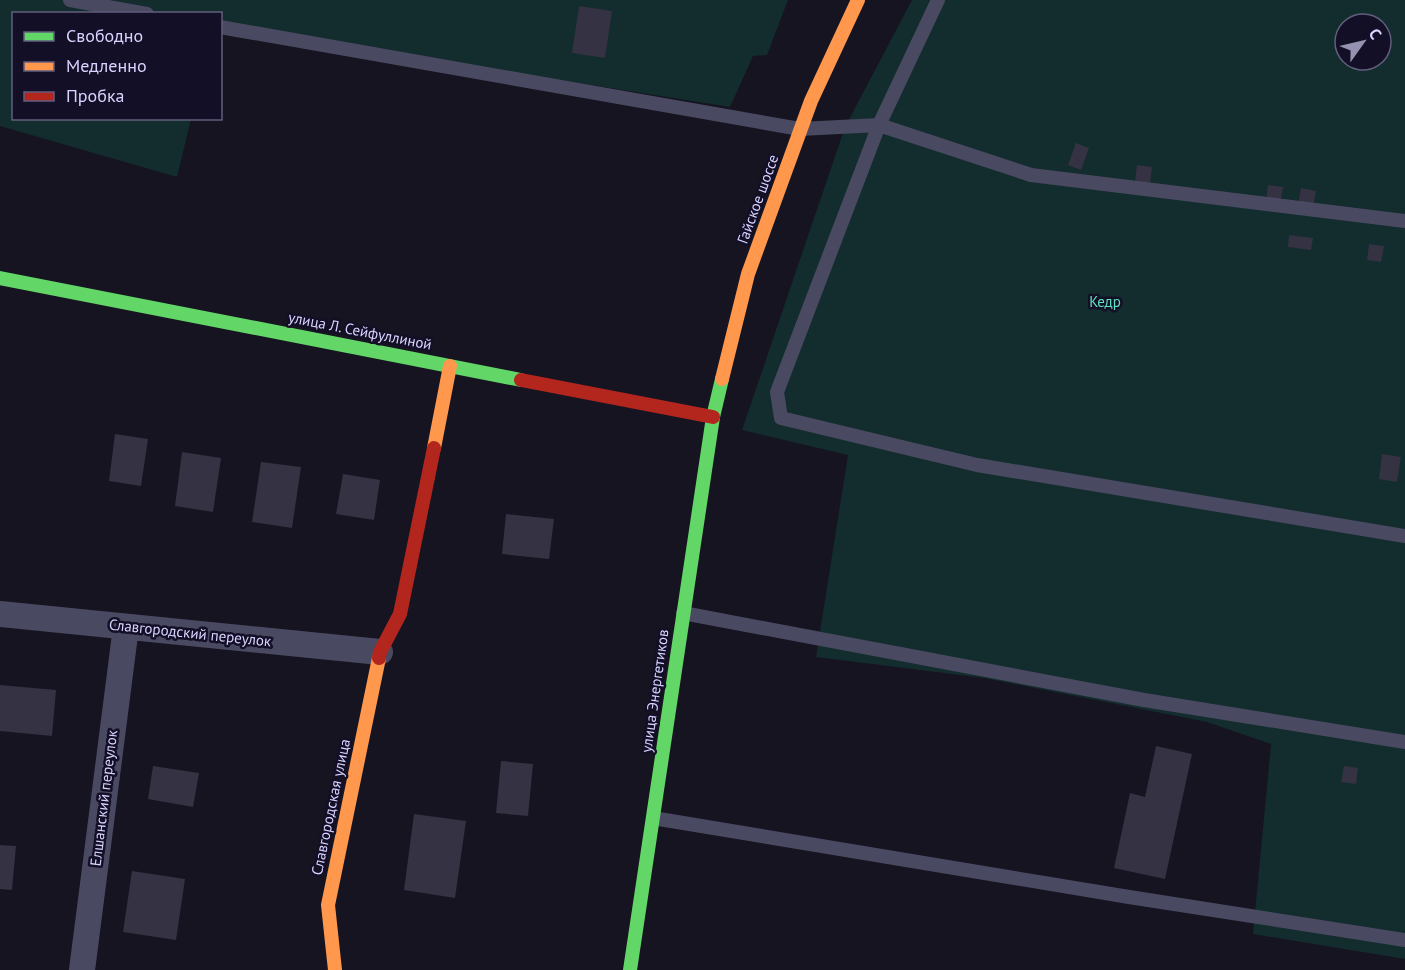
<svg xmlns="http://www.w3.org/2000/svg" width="1405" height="970" font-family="'PT Sans',sans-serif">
<rect width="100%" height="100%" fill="#161421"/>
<path fill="#132c2d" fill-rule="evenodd" d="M 0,0 L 788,0 L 767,55 L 753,56 L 730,107 L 221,26 L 220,14 L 14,14 L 14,118 L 191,119 L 177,177 L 0,126 Z
M 912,0 L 1405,0 L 1405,959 L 1253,934 L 1271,744 L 1207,722 L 984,678 L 816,657 L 848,455 L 742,430 L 845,127 ZM 1345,24 L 1381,24 L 1381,60 L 1345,60 Z"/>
<path fill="#343243" d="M 579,6 L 612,11 L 605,58 L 572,53 Z
M 1076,143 L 1089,148 L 1081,170 L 1068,165 Z
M 1137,165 L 1152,167 L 1150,183 L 1135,181 Z
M 1268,185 L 1283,187 L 1280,203 L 1266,201 Z
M 1301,188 L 1316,191 L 1313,207 L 1298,205 Z
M 1289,235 L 1313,238 L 1311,250 L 1288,247 Z
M 1369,244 L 1384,246 L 1381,262 L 1367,260 Z
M 115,434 L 148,439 L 141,486 L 109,481 Z
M 182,452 L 221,458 L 213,512 L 175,506 Z
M 1382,454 L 1401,457 L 1397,482 L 1379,479 Z
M 261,462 L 301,467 L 292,528 L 252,522 Z
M 343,474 L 380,480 L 374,520 L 336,514 Z
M 506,514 L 554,519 L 549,559 L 502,554 Z
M 0,685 L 56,690 L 52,736 L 0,731 Z
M 1156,746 L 1192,754 L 1165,879 L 1114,868 L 1130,793 L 1145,797 Z
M 501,761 L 533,764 L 528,816 L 496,813 Z
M 153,766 L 199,773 L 193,807 L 148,799 Z
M 1344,766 L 1358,768 L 1356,784 L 1341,782 Z
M 414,814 L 466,821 L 455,898 L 404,890 Z
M 0,845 L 16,846 L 12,890 L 0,889 Z
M 132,871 L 185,879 L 176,940 L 123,932 Z"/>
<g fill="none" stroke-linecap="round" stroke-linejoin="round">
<path stroke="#4a4962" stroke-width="14" d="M 70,0 L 147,14
M 220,27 L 800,129 L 879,125 L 938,0
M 1405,221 L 1031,175 L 879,125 L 777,392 L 781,418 L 977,465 L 1405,536
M 683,613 L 1144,700 L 1405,742
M 653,818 L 1129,897 L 1405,940"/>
<path stroke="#4a4962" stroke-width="26" d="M 0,614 L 380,652
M 82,970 L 126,627"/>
<path stroke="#63d668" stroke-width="14" d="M 0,278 L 521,380
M 630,970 L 713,417 L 722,379"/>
<path stroke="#ff974d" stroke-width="14" d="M 722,379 L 748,274 L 811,101 L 858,0
M 434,448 L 450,366
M 335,970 L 328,905 L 379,658"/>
<path stroke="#b3261e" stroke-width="14" d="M 521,380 L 713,417
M 379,658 L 380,652 L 400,614 L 434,448"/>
</g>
<g text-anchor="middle" stroke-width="5" stroke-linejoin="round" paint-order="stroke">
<g font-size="15" fill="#d9d4ff" stroke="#130f26">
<text transform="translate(758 199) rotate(-70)" y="5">Гайское шоссе</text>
<text transform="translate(360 331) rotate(11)" y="5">улица Л. Сейфуллиной</text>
<text transform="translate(190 633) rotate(6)" y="5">Славгородский переулок</text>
<text transform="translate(655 691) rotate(-82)" y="5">улица Энергетиков</text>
<text transform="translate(104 798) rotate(-83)" y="5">Елшанский переулок</text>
<text transform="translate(331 807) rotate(-78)" y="5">Славгородская улица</text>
</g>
<g font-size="15" fill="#5fe0c0" stroke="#130f26">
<text x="1105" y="307">Кедр</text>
</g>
</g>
<rect x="12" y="12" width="210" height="108" fill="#130f26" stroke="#625e7d" stroke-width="1.5"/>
<rect x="24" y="32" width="30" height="9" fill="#63d668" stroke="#625e7d" stroke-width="1.5"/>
<text x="66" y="42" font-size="18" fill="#d9d4ff">Свободно</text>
<rect x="24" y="62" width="30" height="9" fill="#ff974d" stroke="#625e7d" stroke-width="1.5"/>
<text x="66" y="72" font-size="18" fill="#d9d4ff">Медленно</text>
<rect x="24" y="92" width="30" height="9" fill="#b3261e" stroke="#625e7d" stroke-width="1.5"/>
<text x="66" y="102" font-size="18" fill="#d9d4ff">Пробка</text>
<g transform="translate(1363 42) rotate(56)"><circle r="28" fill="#130f26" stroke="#625e7d" stroke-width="1.5"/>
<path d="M0-4.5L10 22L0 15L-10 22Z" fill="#9591b1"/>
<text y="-9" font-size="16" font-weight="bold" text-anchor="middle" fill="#d9d4ff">С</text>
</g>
</svg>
